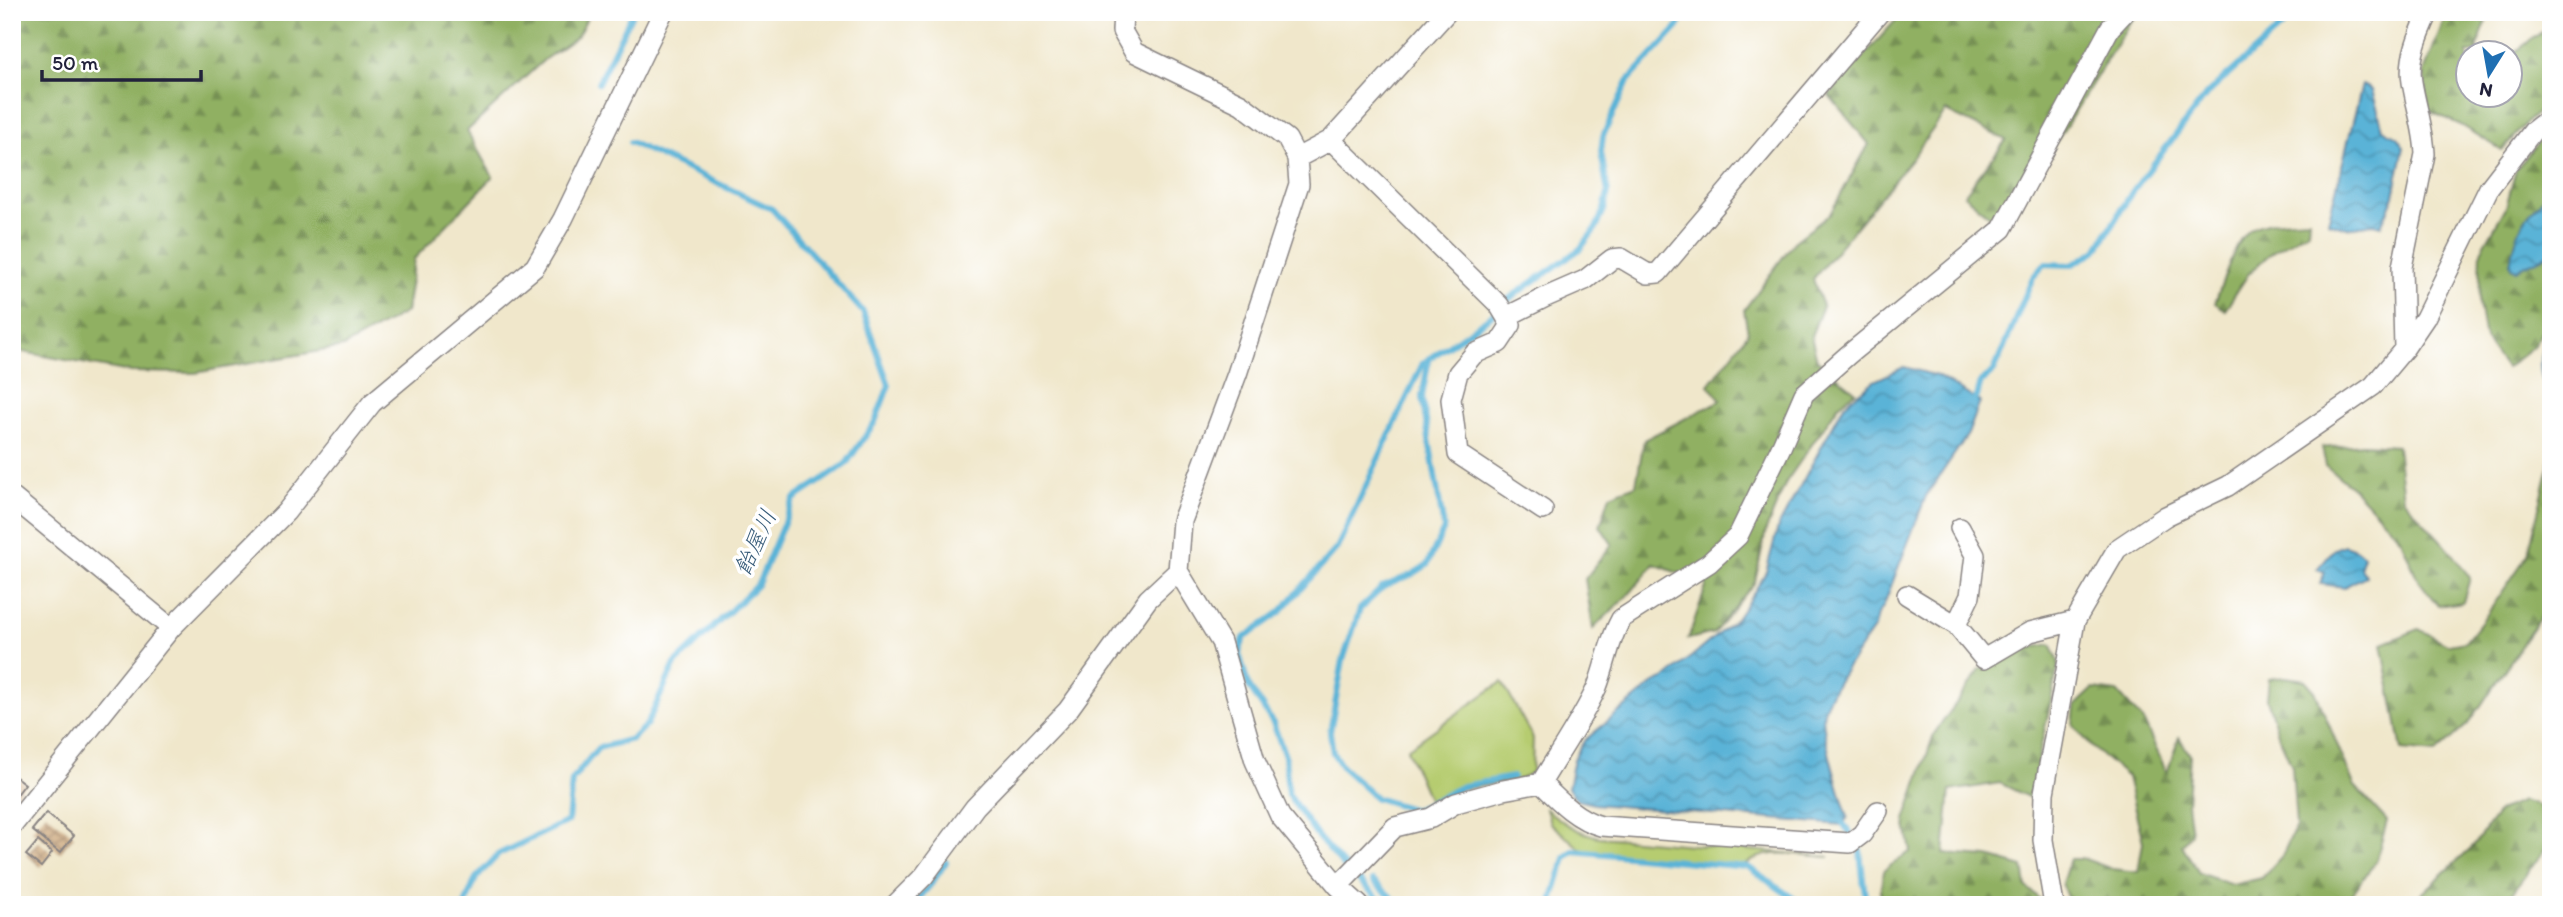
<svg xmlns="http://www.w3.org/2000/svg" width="2563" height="917" font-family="Itim,'Klee One',sans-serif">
<defs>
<pattern id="forest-firs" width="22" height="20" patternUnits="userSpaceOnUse" patternTransform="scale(1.75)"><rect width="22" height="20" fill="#90b062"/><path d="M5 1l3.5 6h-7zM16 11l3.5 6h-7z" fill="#758f52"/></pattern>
<pattern id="water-waves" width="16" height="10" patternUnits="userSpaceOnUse" patternTransform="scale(1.75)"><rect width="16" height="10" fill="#5ab3d7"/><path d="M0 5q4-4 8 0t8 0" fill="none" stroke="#4a91b0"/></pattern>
<pattern id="building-cross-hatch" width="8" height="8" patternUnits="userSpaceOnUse" patternTransform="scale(1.75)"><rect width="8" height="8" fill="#d2b28b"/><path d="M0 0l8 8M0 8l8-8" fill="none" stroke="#aa9073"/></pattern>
</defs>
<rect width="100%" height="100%" fill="#fff"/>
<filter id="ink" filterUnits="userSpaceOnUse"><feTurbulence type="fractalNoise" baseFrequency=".0143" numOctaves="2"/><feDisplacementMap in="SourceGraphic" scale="14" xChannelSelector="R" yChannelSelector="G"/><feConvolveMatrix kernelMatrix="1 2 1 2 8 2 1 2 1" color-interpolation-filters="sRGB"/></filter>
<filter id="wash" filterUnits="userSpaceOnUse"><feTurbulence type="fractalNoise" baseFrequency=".00686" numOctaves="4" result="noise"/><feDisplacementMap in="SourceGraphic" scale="28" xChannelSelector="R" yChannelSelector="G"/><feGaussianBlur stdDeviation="1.57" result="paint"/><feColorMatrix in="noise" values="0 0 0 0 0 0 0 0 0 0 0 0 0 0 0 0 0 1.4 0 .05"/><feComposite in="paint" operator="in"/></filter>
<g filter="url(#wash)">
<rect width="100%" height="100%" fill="#f0e7cb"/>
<path fill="#b6cc70" stroke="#6c7756" stroke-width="2" d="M 1502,682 L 1533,738 L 1532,772 L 1517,781 L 1462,789 L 1432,808 L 1407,749 Z
M 1546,809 C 1562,822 1578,833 1600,837 L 1830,857 C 1804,856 1766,846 1745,865 L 1584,852 L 1550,823 Z"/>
<path fill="url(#forest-firs)" stroke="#59694e" stroke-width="2" d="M 12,12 L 590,12 L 577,37 L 545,59 L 467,131 L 493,177 L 414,259 L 406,312 L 343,347 L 195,373 L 130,372 L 12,350 Z
M 1903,12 L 2140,12 L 2130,22 L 2054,146 L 1996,221 L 1964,195 L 2006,140 L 1946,111 L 1910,161 L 1813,279 L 1823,306 L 1811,336 L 1817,360 L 1856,392 L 1840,404 L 1786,482 L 1766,530 L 1755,582 L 1714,633 L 1688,639 L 1707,584 L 1654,564 L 1632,591 L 1593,629 L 1585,579 L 1612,544 L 1600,526 L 1610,495 L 1636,485 L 1644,440 L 1721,400 L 1709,385 L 1748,333 L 1744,310 L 1794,242 L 1830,214 L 1869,144 L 1829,95 Z
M 2447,12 L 2469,12 L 2486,23 L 2476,49 L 2482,52 L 2468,52 L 2468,94 L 2510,94 L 2511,55 L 2551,25 L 2551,102 L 2529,120 L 2502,150 L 2461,125 L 2429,111 L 2424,72 Z
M 2551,127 L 2551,142 L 2544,150 L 2542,161 L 2551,164 L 2551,316 L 2534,345 L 2506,368 L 2485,339 L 2479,303 L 2481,251 L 2506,207 L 2516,169 Z
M 2309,219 L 2308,231 L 2272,252 L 2249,273 L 2225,310 L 2215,303 C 2223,283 2233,243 2250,230 C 2263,220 2293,220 2309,219 Z
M 2363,444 L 2397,446 L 2403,499 L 2454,555 L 2470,578 L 2463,602 L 2438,606 L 2417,578 L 2401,539 L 2355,490 L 2326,466 L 2322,448 Z
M 2551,458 L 2551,601 L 2469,723 L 2436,753 L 2402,750 L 2382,644 L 2419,629 L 2449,645 L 2465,642 L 2488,613 L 2528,554 Z
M 2051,644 L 2059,662 L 2030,798 L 2000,783 L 1950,791 L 1944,854 L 1988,857 L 2023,867 L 2026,886 L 2045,905 L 1879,905 L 1883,871 L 1911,851 L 1905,820 L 1934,734 L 1980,670 L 2017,650 Z
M 2285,677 L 2305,680 L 2315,691 L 2354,785 L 2387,821 L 2376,861 L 2344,905 L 2070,905 L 2062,883 L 2070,859 L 2085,859 L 2112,869 L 2138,872 L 2143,842 L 2127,777 L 2091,746 L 2073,725 L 2075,706 L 2093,689 L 2117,692 L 2144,722 L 2167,773 L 2179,737 L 2190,755 L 2187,803 L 2191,834 L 2182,845 L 2199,873 L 2232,885 L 2262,878 L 2282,856 L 2296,826 L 2292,766 L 2279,737 L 2267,699 L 2269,679 Z
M 2522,801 L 2539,806 L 2550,820 L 2548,845 L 2507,900 L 2512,905 L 2410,905 L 2473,846 L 2499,811 Z"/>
<path fill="url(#water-waves)" stroke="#3e6a89" stroke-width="2" d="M 2362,85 L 2372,90 L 2383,129 L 2397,137 L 2404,147 L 2394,196 L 2381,226 L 2373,224 L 2347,228 L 2328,222 Z
M 2548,193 L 2551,193 L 2551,253 L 2516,270 L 2511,267 L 2510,263 C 2519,225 2521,222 2548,193 Z
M 2551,332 L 2551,394 L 2549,396 C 2542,381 2536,365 2543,348 C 2546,342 2549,338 2551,332 Z
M 1904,367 L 1937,376 L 1980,402 L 1968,434 L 1926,496 L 1883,607 L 1878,614 L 1875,627 C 1861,648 1830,688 1824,711 C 1819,727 1841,797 1848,817 L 1842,825 L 1594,804 L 1577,800 L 1568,788 L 1574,759 L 1584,741 L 1654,683 L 1666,678 L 1736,619 L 1753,594 L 1766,572 L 1778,527 L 1844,405 L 1874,381 Z
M 2344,545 L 2355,549 L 2364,556 L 2360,568 L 2366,576 L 2344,587 L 2320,584 L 2325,572 L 2317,569 L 2334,549 Z"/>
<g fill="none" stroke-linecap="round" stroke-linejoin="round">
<path stroke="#5ab3d7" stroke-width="6" d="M 598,83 L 633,12
M 1429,358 L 1422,397 L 1444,529 L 1427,565 L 1413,574 L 1383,587 L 1360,609 L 1343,660 L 1330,732 L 1333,753 L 1342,767 L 1376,798 L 1415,810 L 1463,786 L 1513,777
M 1970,403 L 1977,397 L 1981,382 L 1994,371 L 2033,277 L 2045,264 L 2072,265 L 2097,250 L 2132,192 L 2207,94 L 2298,12
M 1839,818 L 1850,833
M 1860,851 L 1866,905
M 1373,881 L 1400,905
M 465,905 L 476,878 L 499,854 L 568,821 L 572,780 L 598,748 L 632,739 L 647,724 L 675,664 L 758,584 L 794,499 L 846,464 L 875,422 L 889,385 L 863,312 L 772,209 L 630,142
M 913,905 L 932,883 L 946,862
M 1385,905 L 1342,864 L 1317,836 L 1288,794 L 1285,756 L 1273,723 L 1248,685 L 1239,653 L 1244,638 L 1280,612 L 1337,548 L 1423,363 L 1487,319 L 1510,298 L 1580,249 L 1596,228 L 1604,210 L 1608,193 L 1601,152 L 1603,136 L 1628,81 L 1678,27 L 1686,12
M 1551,905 L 1565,858 L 1573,851 L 1748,867 L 1803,905"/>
</g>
<g id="blocks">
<path fill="url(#building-cross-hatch)" d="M 12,774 L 25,784 L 12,801 Z
M 46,813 L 74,836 L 60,853 L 32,830 Z
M 38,841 L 52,853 L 41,867 L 26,855 Z"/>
</g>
</g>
<g filter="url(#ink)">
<use href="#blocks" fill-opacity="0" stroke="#898483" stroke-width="2"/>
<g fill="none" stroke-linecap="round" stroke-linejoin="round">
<defs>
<path id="minor" d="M 1123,12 L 1122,31 L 1134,52 L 1241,104 L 1287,139 L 1297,158 L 1299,184 L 1237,374 L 1182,521 L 1178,571 L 1221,642 L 1255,761 L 1280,816 L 1338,886 L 1359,905
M 1331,140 L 1499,305 L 1511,325 L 1499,343 L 1474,354 L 1458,373 L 1451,399 L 1458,454 L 1543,510
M 1297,158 L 1331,140 L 1447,12
M 1506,317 L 1546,297 L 1585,280 L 1612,259 L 1621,258 L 1648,274 L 1658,273 L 1880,12
M 2404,349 L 2402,267 L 2425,154 C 2424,129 2416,107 2412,82 C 2408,58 2419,34 2429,12
M 12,497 L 171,628
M 1907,595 L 1956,625 L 1984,659 L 2030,632 L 2075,621
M 1956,625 L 1970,596 L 1975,555 L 1960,528
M 1541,783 C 1558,800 1577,820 1601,826 L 1850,843 L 1862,834 L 1878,811
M 12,826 L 171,628 L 286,512 L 372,403 L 535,267 L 563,219 L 663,12
M 1338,886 L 1395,827 L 1431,818 L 1456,803 L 1503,790 L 1541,783 C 1560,751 1582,720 1597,687 C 1606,664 1609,640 1621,619 L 1709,563 L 1738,536 L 1782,445 L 1804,394 L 1848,355 L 2002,229 L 2110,28 L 2125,12
M 895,905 L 924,876 L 975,807 L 1068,710 L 1148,599 L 1178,571
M 2054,905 L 2043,840 L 2044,793 L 2075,621 L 2117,549 L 2166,516 L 2228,486 L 2373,386 L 2404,349 L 2425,318 L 2489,188 L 2533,131 L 2551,117"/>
</defs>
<use href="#minor" stroke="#898483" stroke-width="22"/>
<use href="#minor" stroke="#fff" stroke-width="19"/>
</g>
</g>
<g text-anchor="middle" stroke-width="7" stroke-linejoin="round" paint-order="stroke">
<g font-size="23" font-style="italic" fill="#385c79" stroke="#fff">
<text transform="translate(755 542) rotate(-65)" y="8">飴屋川</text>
</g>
</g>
<rect width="2563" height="917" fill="none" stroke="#fff" stroke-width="42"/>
<g transform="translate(2489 74) rotate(191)"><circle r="33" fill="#ffffff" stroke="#a7a7b1" stroke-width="2"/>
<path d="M0-5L12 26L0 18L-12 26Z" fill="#1f6fb2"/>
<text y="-10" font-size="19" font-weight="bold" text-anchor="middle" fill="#22223b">N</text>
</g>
<path d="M42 70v10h159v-10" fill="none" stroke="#22223b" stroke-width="3.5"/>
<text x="52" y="70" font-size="21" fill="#22223b" stroke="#ffffff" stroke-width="5" paint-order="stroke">50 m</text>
</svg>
